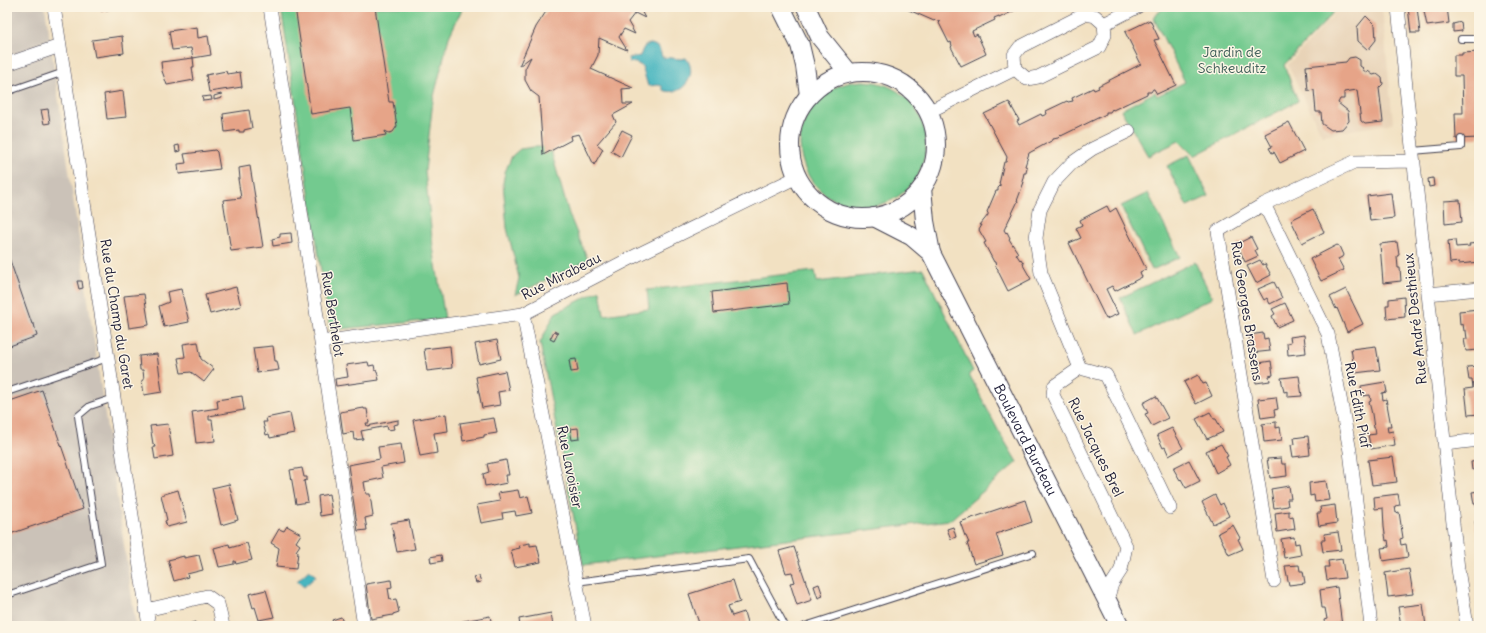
<svg xmlns="http://www.w3.org/2000/svg" width="1486" height="633" font-family="Delius,sans-serif">
<rect width="100%" height="100%" fill="#fcf5e5"/>
<filter id="ink" filterUnits="userSpaceOnUse"><feTurbulence type="fractalNoise" baseFrequency=".025" numOctaves="2"/><feDisplacementMap in="SourceGraphic" scale="8" xChannelSelector="R" yChannelSelector="G"/><feConvolveMatrix kernelMatrix="1 2 1 2 8 2 1 2 1" color-interpolation-filters="sRGB"/></filter>
<filter id="wash" filterUnits="userSpaceOnUse"><feTurbulence type="fractalNoise" baseFrequency=".012" numOctaves="4" result="noise"/><feDisplacementMap in="SourceGraphic" scale="16" xChannelSelector="R" yChannelSelector="G"/><feGaussianBlur stdDeviation="0.9" result="paint"/><feColorMatrix in="noise" values="0 0 0 0 0 0 0 0 0 0 0 0 0 0 0 0 0 1.4 0 .05"/><feComposite in="paint" operator="in"/></filter>
<g filter="url(#wash)">
<rect width="100%" height="100%" fill="#f2e1c2"/>
<path fill="#e8d3b7" d="M 1339,7 L 1382,7 L 1393,123 L 1322,135 L 1288,65 L 1332,17 Z"/>
<path fill="#cbc2b8" d="M 7,7 L 45,7 L 136,626 L 7,626 Z"/>
<path fill="#73ca8f" stroke="#4a7665" d="M 281,7 L 463,7 L 449,37 L 433,100 L 425,171 L 433,247 L 445,319 L 330,330 Z
M 1165,7 L 1337,7 L 1327,20 L 1284,65 L 1298,101 L 1194,156 L 1179,141 L 1148,156 L 1121,110 L 1155,92 L 1157,96 L 1185,82 L 1153,17 Z
M800 144a63 63 0 1 1 126 0a63 63 0 1 1-126 0Z
M 534,147 L 550,147 L 569,214 L 588,260 L 515,295 L 519,278 L 507,228 L 503,183 L 505,172 L 512,156 L 520,149 Z
M 1189,155 L 1209,196 L 1187,206 L 1167,166 Z
M 1148,193 L 1180,257 L 1152,270 L 1121,206 Z
M 1195,262 L 1212,298 L 1137,335 L 1120,298 Z
M 923,269 L 973,371 L 969,374 L 998,430 L 1017,462 L 950,520 L 583,565 L 540,343 L 555,313 L 600,290 L 604,315 L 649,309 L 647,290 L 815,271 L 817,282 Z"/>
<path fill="#47b6c0" stroke="#346c7e" d="M 651,44 C 659,46 660,50 662,57 L 681,59 L 686,58 C 699,74 683,98 663,90 L 662,86 L 658,85 L 648,86 L 642,66 L 636,63 L 629,62 L 628,58 L 640,56 C 643,49 643,45 651,44 Z
M 309,570 L 316,576 L 304,587 L 297,581 Z"/>
<g id="blocks">
<path fill="#e6a488" d="M 100,7 L 117,7 L 117,8 L 101,11 Z
M 295,7 L 375,7 L 389,102 L 393,102 L 397,126 L 393,132 L 389,133 L 385,131 L 386,135 L 354,140 L 350,108 L 311,114 Z
M 549,7 L 639,7 L 645,18 L 635,13 L 628,22 L 635,34 L 624,29 L 619,37 L 627,50 L 599,38 L 598,55 L 591,69 L 633,88 L 622,89 L 623,104 L 633,104 L 613,115 L 616,122 L 597,144 L 603,149 L 594,165 L 579,134 L 570,136 L 571,140 L 543,155 L 539,97 L 531,91 L 525,80 L 525,69 L 531,57 L 519,66 L 536,27 Z
M 902,7 L 956,7 L 958,8 L 960,7 L 1022,7 L 999,18 L 999,16 L 994,18 L 995,20 L 972,31 L 974,36 L 977,34 L 986,54 L 961,66 L 951,47 L 952,46 L 951,42 L 949,43 L 939,23 L 940,22 L 935,20 L 934,21 Z
M 1408,7 L 1417,7 L 1420,33 L 1411,33 Z
M 1447,7 L 1449,23 L 1427,26 L 1424,11 Z
M 1366,16 L 1375,25 L 1376,40 L 1368,50 L 1358,41 L 1357,27 Z
M 1150,20 L 1159,39 L 1154,40 L 1176,85 L 1157,94 L 1154,89 L 1153,89 L 1151,92 L 1147,92 L 1147,94 L 1113,110 L 1112,109 L 1110,112 L 1106,112 L 1106,114 L 1061,136 L 1061,135 L 1058,138 L 1053,139 L 1053,140 L 1029,153 L 1025,166 L 1027,167 L 1026,173 L 1024,173 L 1022,182 L 1024,182 L 1017,201 L 1018,201 L 1004,230 L 1006,233 L 1007,232 L 1010,238 L 1009,239 L 1018,253 L 1016,254 L 1020,260 L 1021,259 L 1024,264 L 1023,265 L 1031,279 L 1008,291 L 998,271 L 998,269 L 996,267 L 995,262 L 994,262 L 984,243 L 986,242 L 979,230 L 982,225 L 980,225 L 988,215 L 988,213 L 987,212 L 996,191 L 998,191 L 998,188 L 1000,186 L 1000,184 L 999,184 L 1004,162 L 1006,162 L 1007,157 L 984,114 L 1009,102 L 1019,120 L 1017,121 L 1019,125 L 1041,114 L 1042,116 L 1047,114 L 1046,111 L 1067,101 L 1068,102 L 1073,101 L 1072,98 L 1093,88 L 1094,90 L 1099,88 L 1098,86 L 1141,64 L 1125,32 Z
M 1461,22 L 1462,31 L 1453,32 L 1453,24 Z
M 197,27 L 198,38 L 208,36 L 211,55 L 193,58 L 191,48 L 172,50 L 169,31 Z
M 122,36 L 124,53 L 95,57 L 92,40 Z
M 1479,52 L 1479,138 L 1456,139 L 1455,113 L 1463,113 L 1462,76 L 1454,76 L 1454,55 L 1462,55 L 1462,53 Z
M 1355,57 L 1360,60 L 1360,66 L 1363,68 L 1362,69 L 1367,73 L 1368,71 L 1373,75 L 1377,74 L 1382,78 L 1383,84 L 1379,88 L 1383,122 L 1365,124 L 1361,121 L 1357,90 L 1344,92 L 1344,99 L 1340,99 L 1338,103 L 1348,111 L 1349,121 L 1342,129 L 1331,130 L 1322,124 L 1321,112 L 1316,112 L 1314,90 L 1308,91 L 1306,66 L 1346,62 L 1349,58 Z
M 193,58 L 194,67 L 192,67 L 194,80 L 167,85 L 162,71 L 161,62 Z
M 226,71 L 227,74 L 240,72 L 242,87 L 209,92 L 206,75 Z
M 123,91 L 126,117 L 107,119 L 104,94 Z
M 221,94 L 222,98 L 214,100 L 214,96 Z
M 211,96 L 212,100 L 203,101 L 202,97 Z
M 48,109 L 50,123 L 44,124 L 41,110 Z
M 249,110 L 252,128 L 244,130 L 244,132 L 239,132 L 239,130 L 225,132 L 223,114 Z
M 1289,122 L 1304,151 L 1280,163 L 1274,152 L 1272,153 L 1269,148 L 1272,147 L 1265,134 Z
M 622,130 L 632,135 L 621,157 L 611,151 Z
M 179,145 L 180,151 L 176,152 L 175,146 Z
M 215,150 L 217,152 L 220,169 L 179,174 L 178,164 L 186,163 L 184,154 Z
M 250,166 L 263,247 L 231,251 L 223,200 L 241,198 L 238,179 L 240,179 L 239,168 Z
M 1433,178 L 1434,186 L 1429,187 L 1428,179 Z
M 1391,193 L 1394,218 L 1370,221 L 1367,196 Z
M 1460,200 L 1462,222 L 1445,224 L 1444,201 Z
M 1107,206 L 1110,212 L 1116,208 L 1146,269 L 1140,272 L 1142,277 L 1115,291 L 1112,286 L 1106,289 L 1118,314 L 1106,319 L 1069,243 L 1081,238 L 1076,228 L 1082,225 L 1080,220 Z
M 1313,209 L 1324,232 L 1302,243 L 1291,220 Z
M 291,233 L 292,243 L 273,246 L 272,239 L 280,237 L 280,234 Z
M 1251,237 L 1257,249 L 1255,250 L 1258,256 L 1245,262 L 1237,244 Z
M 1455,240 L 1456,247 L 1470,246 L 1469,244 L 1479,243 L 1479,262 L 1459,264 L 1459,262 L 1450,263 L 1448,241 Z
M 1397,242 L 1399,255 L 1397,256 L 1398,268 L 1400,268 L 1401,281 L 1383,283 L 1380,244 Z
M 1337,245 L 1339,246 L 1343,255 L 1342,257 L 1338,259 L 1344,270 L 1321,281 L 1310,259 Z
M 7,252 L 32,324 L 34,324 L 37,336 L 7,347 Z
M 1260,260 L 1263,265 L 1265,264 L 1271,275 L 1256,283 L 1247,266 Z
M 77,281 L 82,281 L 83,288 L 79,289 Z
M 1274,282 L 1282,298 L 1270,304 L 1267,298 L 1264,300 L 1258,289 Z
M 787,283 L 789,304 L 714,313 L 712,292 Z
M 236,287 L 241,306 L 210,314 L 205,295 Z
M 181,289 L 189,322 L 164,327 L 159,306 L 169,302 L 167,292 Z
M 1346,289 L 1363,324 L 1347,332 L 1337,308 L 1336,309 L 1330,297 Z
M 144,294 L 149,325 L 129,328 L 124,296 Z
M 1404,297 L 1405,317 L 1387,319 L 1386,305 L 1389,305 L 1389,299 Z
M 1285,303 L 1293,320 L 1277,327 L 1272,316 L 1275,314 L 1272,309 Z
M 1479,309 L 1479,350 L 1466,351 L 1464,339 L 1467,339 L 1466,331 L 1464,331 L 1463,324 L 1460,325 L 1459,311 Z
M 554,331 L 558,333 L 554,341 L 550,339 Z
M 1263,333 L 1264,339 L 1268,338 L 1270,351 L 1251,353 L 1249,335 Z
M 1304,335 L 1306,353 L 1288,355 L 1287,343 L 1291,342 L 1290,337 Z
M 497,340 L 501,359 L 479,364 L 475,344 Z
M 198,342 L 201,359 L 214,369 L 204,382 L 191,372 L 181,373 L 178,358 L 185,357 L 183,344 Z
M 273,346 L 275,361 L 277,361 L 279,370 L 257,373 L 253,348 Z
M 450,346 L 452,368 L 427,371 L 424,349 Z
M 1376,346 L 1380,370 L 1355,373 L 1351,349 Z
M 157,354 L 162,392 L 144,395 L 142,380 L 144,380 L 143,370 L 140,370 L 139,356 Z
M 576,359 L 578,371 L 571,372 L 569,360 Z
M 1271,361 L 1273,375 L 1269,376 L 1270,381 L 1256,383 L 1253,364 Z
M 368,362 L 369,366 L 374,365 L 375,370 L 377,371 L 379,380 L 336,386 L 335,379 L 348,377 L 346,365 Z
M 1479,366 L 1479,414 L 1468,415 L 1465,389 L 1473,388 L 1472,380 L 1469,380 L 1467,367 Z
M 505,371 L 509,390 L 498,392 L 500,405 L 482,408 L 476,377 Z
M 1198,375 L 1203,384 L 1206,383 L 1212,396 L 1196,404 L 1184,382 Z
M 1299,376 L 1302,396 L 1288,397 L 1288,391 L 1284,392 L 1281,378 Z
M 1385,382 L 1387,392 L 1382,393 L 1383,400 L 1386,399 L 1391,426 L 1387,426 L 1388,432 L 1393,431 L 1395,445 L 1371,449 L 1368,435 L 1376,434 L 1375,428 L 1374,428 L 1372,414 L 1369,402 L 1371,401 L 1370,395 L 1362,396 L 1361,386 Z
M 42,390 L 83,509 L 7,535 L 7,402 Z
M 242,396 L 244,410 L 209,416 L 209,420 L 212,420 L 215,441 L 196,443 L 192,412 L 218,408 L 217,400 Z
M 1156,396 L 1168,418 L 1152,426 L 1145,414 L 1148,413 L 1143,403 Z
M 1276,397 L 1278,409 L 1274,410 L 1275,416 L 1261,418 L 1258,399 Z
M 364,408 L 364,409 L 367,409 L 369,423 L 366,423 L 367,426 L 398,420 L 398,424 L 393,425 L 394,429 L 388,430 L 387,426 L 361,431 L 363,439 L 354,440 L 353,432 L 343,434 L 340,412 Z
M 1210,412 L 1214,419 L 1216,419 L 1223,432 L 1207,439 L 1196,419 Z
M 290,413 L 294,433 L 270,438 L 269,434 L 266,435 L 263,422 L 267,422 L 266,418 Z
M 446,414 L 448,431 L 434,433 L 437,453 L 420,456 L 413,420 Z
M 494,418 L 497,433 L 484,435 L 484,437 L 463,441 L 460,423 Z
M 1276,422 L 1276,428 L 1280,427 L 1282,440 L 1264,442 L 1262,424 Z
M 168,424 L 173,456 L 155,459 L 153,447 L 155,447 L 154,444 L 153,444 L 150,426 Z
M 578,428 L 579,439 L 572,440 L 570,429 Z
M 1172,428 L 1183,448 L 1169,456 L 1165,447 L 1163,448 L 1157,435 Z
M 1308,436 L 1310,455 L 1293,457 L 1291,445 L 1295,444 L 1294,438 Z
M 401,444 L 404,463 L 381,467 L 383,478 L 364,482 L 366,494 L 370,494 L 373,516 L 365,518 L 367,530 L 358,531 L 348,465 L 380,459 L 378,447 Z
M 1221,444 L 1228,456 L 1226,457 L 1230,465 L 1216,473 L 1206,451 Z
M 1393,457 L 1397,482 L 1372,485 L 1368,460 Z
M 1281,458 L 1282,464 L 1286,464 L 1287,476 L 1270,478 L 1267,459 Z
M 506,460 L 509,475 L 506,475 L 507,483 L 492,486 L 491,485 L 485,486 L 483,474 L 489,472 L 487,464 Z
M 1189,460 L 1200,481 L 1186,488 L 1181,479 L 1180,480 L 1173,468 Z
M 1479,461 L 1479,469 L 1472,470 L 1471,462 Z
M 302,468 L 304,477 L 307,477 L 307,480 L 304,481 L 308,502 L 296,504 L 290,470 Z
M 1326,481 L 1329,500 L 1315,502 L 1314,495 L 1310,496 L 1309,483 Z
M 229,484 L 238,520 L 221,525 L 212,488 Z
M 1289,486 L 1291,499 L 1287,499 L 1288,506 L 1274,508 L 1271,489 Z
M 178,490 L 187,522 L 167,527 L 165,521 L 167,520 L 161,495 Z
M 518,490 L 520,498 L 528,496 L 532,513 L 516,516 L 515,511 L 502,513 L 503,519 L 481,523 L 477,505 L 500,501 L 498,493 Z
M 1479,491 L 1479,519 L 1478,519 L 1476,504 L 1474,504 L 1472,492 Z
M 329,494 L 332,514 L 320,516 L 318,496 Z
M 1398,494 L 1400,505 L 1395,506 L 1396,513 L 1399,512 L 1403,538 L 1400,539 L 1401,545 L 1406,544 L 1408,557 L 1383,561 L 1381,548 L 1389,547 L 1388,540 L 1386,541 L 1384,527 L 1383,508 L 1375,509 L 1374,497 Z
M 1215,495 L 1220,505 L 1223,503 L 1229,516 L 1213,524 L 1202,502 Z
M 1025,500 L 1032,522 L 996,534 L 1003,555 L 974,564 L 967,543 L 969,543 L 966,536 L 965,536 L 960,522 Z
M 1335,505 L 1337,523 L 1319,526 L 1317,513 L 1321,513 L 1320,507 Z
M 1289,511 L 1289,517 L 1293,516 L 1295,529 L 1277,532 L 1275,513 Z
M 409,520 L 415,549 L 397,552 L 391,523 Z
M 1475,521 L 1479,521 L 1479,531 L 1476,531 Z
M 1233,525 L 1240,538 L 1238,539 L 1243,549 L 1229,555 L 1218,533 Z
M 287,526 L 301,534 L 296,542 L 300,545 L 296,551 L 298,552 L 296,569 L 276,567 L 279,548 L 271,543 L 279,529 L 284,531 Z
M 953,527 L 956,537 L 951,539 L 947,529 Z
M 1338,532 L 1341,550 L 1323,552 L 1321,540 L 1325,540 L 1324,534 Z
M 1294,537 L 1295,544 L 1299,543 L 1301,555 L 1284,558 L 1281,539 Z
M 247,543 L 252,560 L 236,564 L 235,561 L 234,561 L 234,564 L 219,567 L 214,548 L 229,544 L 230,548 Z
M 530,543 L 530,546 L 537,545 L 541,562 L 515,567 L 511,550 L 520,548 L 519,545 Z
M 794,547 L 812,600 L 797,605 L 790,583 L 795,582 L 792,572 L 786,573 L 779,551 Z
M 199,555 L 203,570 L 187,574 L 188,577 L 174,581 L 168,560 L 184,556 L 184,558 Z
M 441,555 L 442,561 L 431,563 L 430,557 Z
M 1342,559 L 1345,578 L 1327,580 L 1325,567 L 1329,567 L 1328,561 Z
M 1299,565 L 1300,571 L 1303,571 L 1305,583 L 1289,585 L 1285,566 Z
M 1409,569 L 1413,594 L 1388,597 L 1385,573 Z
M 479,576 L 481,582 L 476,583 L 474,577 Z
M 391,580 L 392,587 L 388,588 L 390,600 L 396,599 L 399,612 L 393,614 L 393,615 L 371,619 L 366,584 Z
M 733,580 L 740,602 L 728,606 L 732,616 L 744,612 L 748,626 L 700,626 L 689,594 Z
M 819,584 L 823,596 L 818,598 L 814,586 Z
M 1337,587 L 1342,626 L 1325,626 L 1324,620 L 1327,619 L 1325,608 L 1322,608 L 1320,590 Z
M 266,590 L 274,617 L 259,620 L 255,607 L 253,608 L 249,594 Z
M 1423,604 L 1426,626 L 1401,626 L 1398,607 Z
M 551,613 L 553,626 L 520,626 L 519,619 Z
M 490,616 L 492,626 L 460,626 L 459,622 Z
M 341,617 L 343,623 L 334,625 L 332,620 Z
M 195,622 L 196,626 L 182,626 Z"/>
</g>
</g>
<g filter="url(#ink)">
<use href="#blocks" fill-opacity="0" stroke="#413f4f" stroke-width="1"/>
<g fill="none" stroke-linecap="round" stroke-linejoin="round">
<defs>
<path id="lane" d="M 1461,39 L 1479,39
M 12,90 L 64,72
M 1412,151 L 1461,147 L 1461,139
M 7,392 L 108,358
M 576,582 L 749,559 L 785,626
M 7,595 L 101,564 L 78,416 L 90,406 L 114,398
M 805,626 L 1033,553"/>
<path id="street" d="M 54,7 L 149,626
M 270,7 L 364,626
M 1398,7 L 1411,137 L 1458,569 L 1467,626
M 1085,14 L 1095,16 L 1104,24 L 1105,35 L 1099,47 L 1038,77 L 1027,79 L 1015,69 L 1014,55 L 1020,47 Z
M 1104,24 L 1137,7
M 7,64 L 60,46
M 928,112 L 1015,69
M 1264,204 L 1328,334 L 1350,451 L 1371,626
M 1428,294 L 1479,289
M 523,314 L 585,626
M 321,342 L 523,314 L 637,255 L 797,177
M 1080,368 L 1041,273 L 1036,238 L 1040,210 L 1054,182 L 1072,163 L 1092,149 L 1129,131
M 1445,444 L 1479,440
M 1274,581 L 1218,231 L 1264,204 L 1354,162 L 1413,161
M 1107,600 L 1112,584 L 1121,570 L 1126,546 L 1053,395 L 1054,386 L 1080,368 L 1106,375 L 1170,508
M 146,610 L 207,596 L 218,604 L 223,626"/>
<g id="secondary">
<path d="M 781,7 L 800,45 L 805,66 L 809,95"/>
<path d="M 806,7 L 820,37 L 849,73"/>
<circle cx="863" cy="145" r="73"/>
<path id="s1" d="M 922,188 L 925,221 L 931,253 L 1120,626"/>
<path d="M 874,217 L 911,236 L 931,253"/>
</g>
</defs>
<use href="#lane" stroke="#413f4f" stroke-width="8"/>
<use href="#street" stroke="#413f4f" stroke-width="14"/>
<use href="#secondary" stroke="#413f4f" stroke-width="20"/>
<use href="#lane" stroke="#fff" stroke-width="6"/>
<use href="#street" stroke="#fff" stroke-width="13"/>
<use href="#secondary" stroke="#fff" stroke-width="18"/>
</g>
</g>
<g text-anchor="middle" stroke-width="3" stroke-linejoin="round" paint-order="stroke">
<g font-size="14" fill="#3e5d58" stroke="#fcf5e5">
<text x="1232" y="57">Jardin de<tspan x="1232" dy="16">Schkeuditz</tspan></text>
</g>
<g font-size="14" fill="#22223b" stroke="#fcf5e5">
<text transform="translate(561 276) rotate(-27)" y="5">Rue Mirabeau</text>
<text transform="translate(1247 311) rotate(81)" y="5">Rue Georges Brassens</text>
<text transform="translate(117 314) rotate(81)" y="5">Rue du Champ du Garet</text>
<text transform="translate(333 314) rotate(81)" y="5">Rue Berthelot</text>
<text transform="translate(1415 319) rotate(-96)" y="5">Rue André Desthieux</text>
<text transform="translate(1358 405) rotate(79)" y="5">Rue Édith Piaf</text>
<text dy="5" stroke="none"><textPath href="#s1" startOffset="275">Boulevard Burdeau</textPath></text>
<text transform="translate(1096 447) rotate(64)" y="5">Rue Jacques Brel</text>
<text transform="translate(570 467) rotate(79)" y="5">Rue Lavoisier</text>
</g>
</g>
<rect width="1486" height="633" fill="none" stroke="#fcf5e5" stroke-width="24"/>
</svg>
